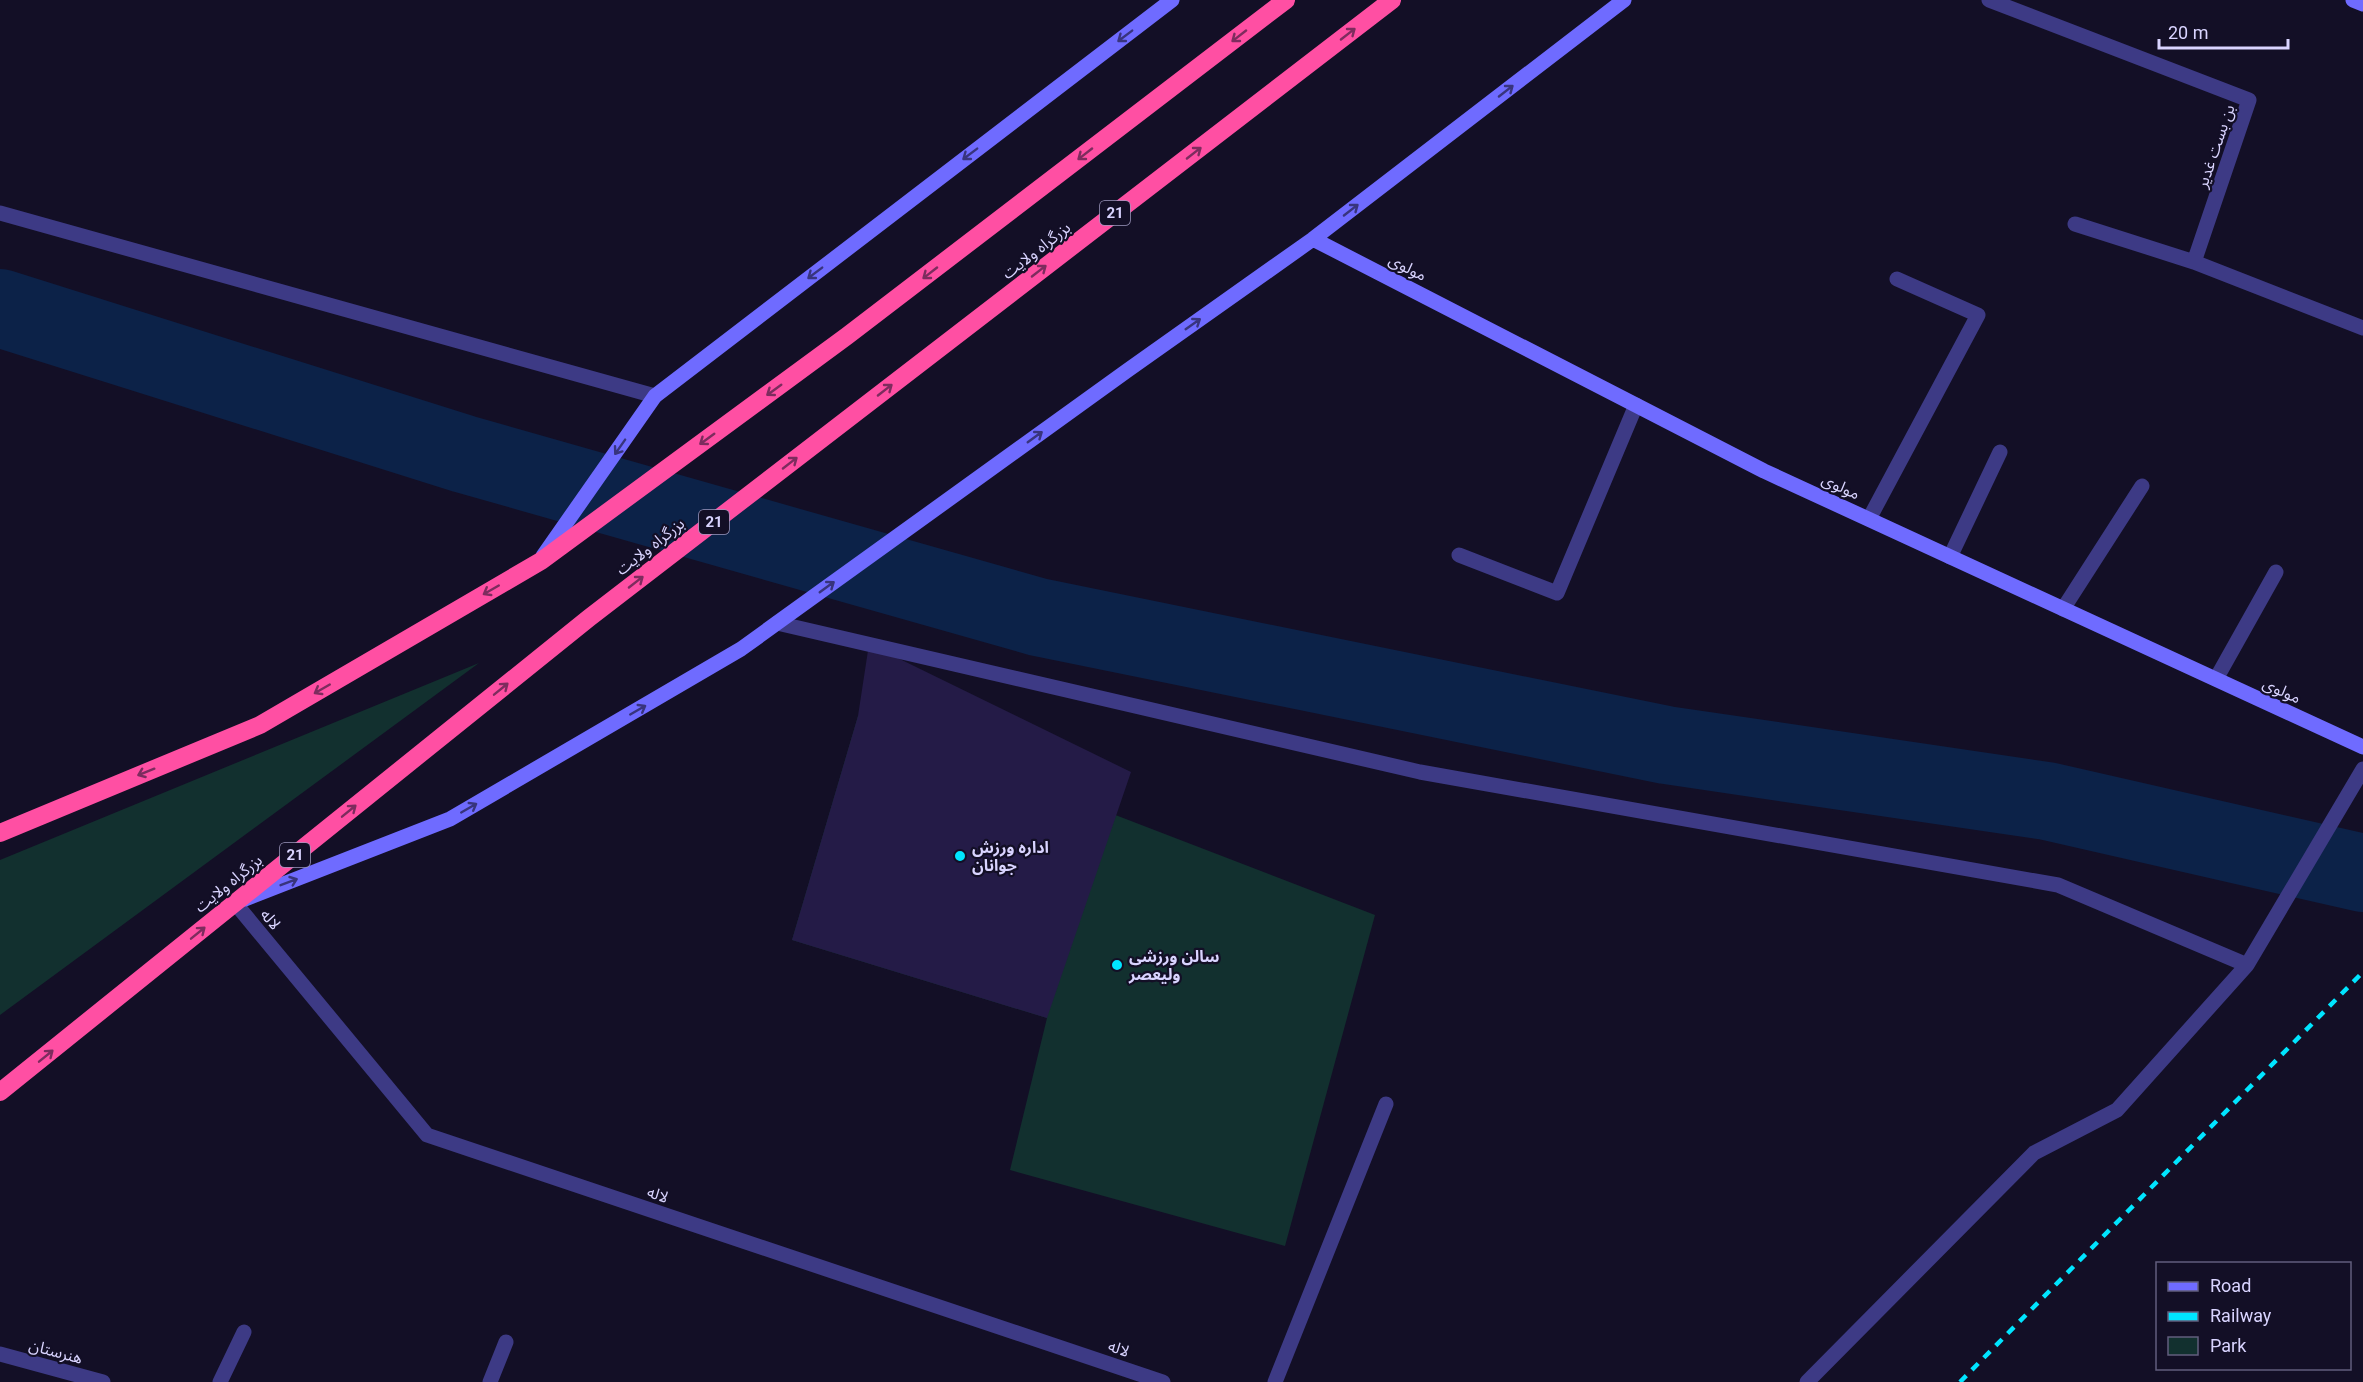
<svg xmlns="http://www.w3.org/2000/svg" width="2363" height="1382" font-family="Roboto,'Noto Sans Arabic',sans-serif">
<rect width="100%" height="100%" fill="#130f26"/>
<path fill="#12302f" d="M 479,663 L 0,1015 L 0,860 Z
M 858,716 L 1375,915 L 1285,1246 L 1010,1170 L 1047,1018 L 792,940 Z"/>
<g fill="none" stroke-linecap="round" stroke-linejoin="round">
<path stroke="#0c2248" stroke-width="78" d="M 0,308 L 464,454 L 1038,617 L 1666,745 L 2047,801 L 2363,873"/>
</g>
<path fill="#241b47" d="M 869,644 L 1131,772 L 1047,1018 L 792,940 L 858,716 Z"/>
<g fill="none" stroke-linecap="round" stroke-linejoin="round">
<path stroke="#3d3a85" stroke-width="15" d="M 1989,0 L 2249,100 L 2194,262 L 2363,328
M 0,213 L 655,396
M 2075,224 L 2194,262
M 1869,519 L 1978,315 L 1897,279
M 1459,555 L 1557,593 L 1636,405
M 1950,557 L 2000,452
M 2063,609 L 2142,486
M 777,623 L 1420,772 L 2058,885 L 2247,965
M 2216,679 L 2276,572
M 235,903 L 427,1135 L 1163,1382
M 0,1354 L 103,1382
M 220,1382 L 244,1332
M 490,1382 L 506,1342
M 1275,1382 L 1386,1104
M 1807,1382 L 2034,1153 L 2117,1110 L 2247,965 L 2363,769"/>
<path stroke="#6f6bff" stroke-width="15" d="M 2353,0 L 2363,4
M 1313,239 L 1764,471 L 2363,747
M 543,556 L 655,396 L 1172,0
M 245,899 L 450,819 L 741,649 L 1128,370 L 1313,239 L 1624,0"/>
<path stroke="#ff4fa3" stroke-width="18" d="M 0,833 L 260,725 L 541,561 L 847,336 L 1286,0
M 0,1092 L 589,618 L 1392,0"/>
<path stroke="#00e5ff" stroke-width="4.5" stroke-dasharray="9 8" stroke-linecap="butt" d="M 1960,1382 L 2363,972"/>
</g>
<defs><path id="oneway-shaft" d="M-6 0H5M1.5-3L5.5 0L1.5 3" fill="none" stroke-width="1.6" stroke-linecap="round" stroke-linejoin="round" transform="scale(1.5)"/></defs>
<g stroke="#7d2c5e">
<use href="#oneway-shaft" transform="translate(1348 34) rotate(-38)"/>
<use href="#oneway-shaft" transform="translate(1239 36) rotate(142)"/>
<use href="#oneway-shaft" transform="translate(1194 153) rotate(-38)"/>
<use href="#oneway-shaft" transform="translate(1085 154) rotate(142)"/>
<use href="#oneway-shaft" transform="translate(1039 271) rotate(-38)"/>
<use href="#oneway-shaft" transform="translate(930 273) rotate(142)"/>
<use href="#oneway-shaft" transform="translate(774 390) rotate(144)"/>
<use href="#oneway-shaft" transform="translate(885 390) rotate(-38)"/>
<use href="#oneway-shaft" transform="translate(707 439) rotate(144)"/>
<use href="#oneway-shaft" transform="translate(790 463) rotate(-38)"/>
<use href="#oneway-shaft" transform="translate(636 582) rotate(-38)"/>
<use href="#oneway-shaft" transform="translate(491 590) rotate(150)"/>
<use href="#oneway-shaft" transform="translate(322 689) rotate(150)"/>
<use href="#oneway-shaft" transform="translate(501 689) rotate(-39)"/>
<use href="#oneway-shaft" transform="translate(146 772) rotate(158)"/>
<use href="#oneway-shaft" transform="translate(349 811) rotate(-39)"/>
<use href="#oneway-shaft" transform="translate(198 933) rotate(-39)"/>
<use href="#oneway-shaft" transform="translate(46 1056) rotate(-39)"/>
</g>
<g stroke="#38347d">
<use href="#oneway-shaft" transform="translate(1125 36) rotate(143)"/>
<use href="#oneway-shaft" transform="translate(1506 91) rotate(-38)"/>
<use href="#oneway-shaft" transform="translate(970 154) rotate(143)"/>
<use href="#oneway-shaft" transform="translate(1351 210) rotate(-38)"/>
<use href="#oneway-shaft" transform="translate(815 273) rotate(143)"/>
<use href="#oneway-shaft" transform="translate(1193 324) rotate(-35)"/>
<use href="#oneway-shaft" transform="translate(1035 437) rotate(-36)"/>
<use href="#oneway-shaft" transform="translate(620 447) rotate(125)"/>
<use href="#oneway-shaft" transform="translate(827 587) rotate(-36)"/>
<use href="#oneway-shaft" transform="translate(638 710) rotate(-30)"/>
<use href="#oneway-shaft" transform="translate(469 808) rotate(-30)"/>
<use href="#oneway-shaft" transform="translate(289 882) rotate(-21)"/>
</g>
<g fill="#00e5ff" stroke="#130f26" stroke-width="2">
<circle cx="960" cy="856" r="6"/>
<circle cx="1117" cy="965" r="6"/>
</g>
<g text-anchor="middle" stroke-width="4.5" stroke-linejoin="round" paint-order="stroke">
<g fill="#130f26" stroke="#9e99be" stroke-width="1.5">
<rect x="1100" y="201" width="30" height="24" rx="4.5"/>
<rect x="699" y="510" width="30" height="24" rx="4.5"/>
<rect x="280" y="843" width="30" height="24" rx="4.5"/>
</g>
<g font-size="15" font-weight="bold" fill="#d9d4ff">
<text x="1115" y="218">21</text>
<text x="714" y="527">21</text>
<text x="295" y="860">21</text>
</g>
<g font-size="16" fill="#d9d4ff" stroke="#130f26">
<text transform="translate(2215 146) rotate(-71)" y="6">بن بست غدیر</text>
<text transform="translate(1036 250) rotate(-38)" y="6">بزرگراه ولایت</text>
<text transform="translate(1408 267) rotate(27)" y="6">مولوی</text>
<text transform="translate(1841 486) rotate(25)" y="6">مولوی</text>
<text transform="translate(650 546) rotate(-38)" y="6">بزرگراه ولایت</text>
<text transform="translate(2282 690) rotate(25)" y="6">مولوی</text>
<text transform="translate(228 883) rotate(-39)" y="6">بزرگراه ولایت</text>
<text transform="translate(271 919) rotate(50)" y="6">لاله</text>
<text transform="translate(658 1194) rotate(19)" y="6">لاله</text>
<text transform="translate(1119 1348) rotate(19)" y="6">لاله</text>
<text transform="translate(56 1351) rotate(15)" y="6">هنرستان</text>
</g>
<g font-size="16" font-weight="bold" fill="#d9d4ff" stroke="#130f26" text-anchor="start">
<text x="972" y="853">اداره ورزش<tspan x="972" dy="18">جوانان</tspan></text>
<text x="1129" y="962">سالن ورزشی<tspan x="1129" dy="18">ولیعصر</tspan></text>
</g>
</g>
<rect x="2156" y="1262" width="195" height="108" fill="#130f26" stroke="#625e7d" stroke-width="1.5"/>
<rect x="2168" y="1282" width="30" height="9" fill="#6f6bff" stroke="#625e7d" stroke-width="1.5"/>
<text x="2210" y="1292" font-size="18" fill="#d9d4ff">Road</text>
<rect x="2168" y="1312" width="30" height="9" fill="#00e5ff" stroke="#625e7d" stroke-width="1.5"/>
<text x="2210" y="1322" font-size="18" fill="#d9d4ff">Railway</text>
<rect x="2168" y="1337" width="30" height="18" fill="#12302f" stroke="#625e7d" stroke-width="1.5"/>
<text x="2210" y="1352" font-size="18" fill="#d9d4ff">Park</text>
<path d="M2159 39v9h129v-9" fill="none" stroke="#d9d4ff" stroke-width="3"/>
<text x="2168" y="39" font-size="18" fill="#d9d4ff" stroke="#130f26" stroke-width="4.5" paint-order="stroke">20 m</text>
</svg>
